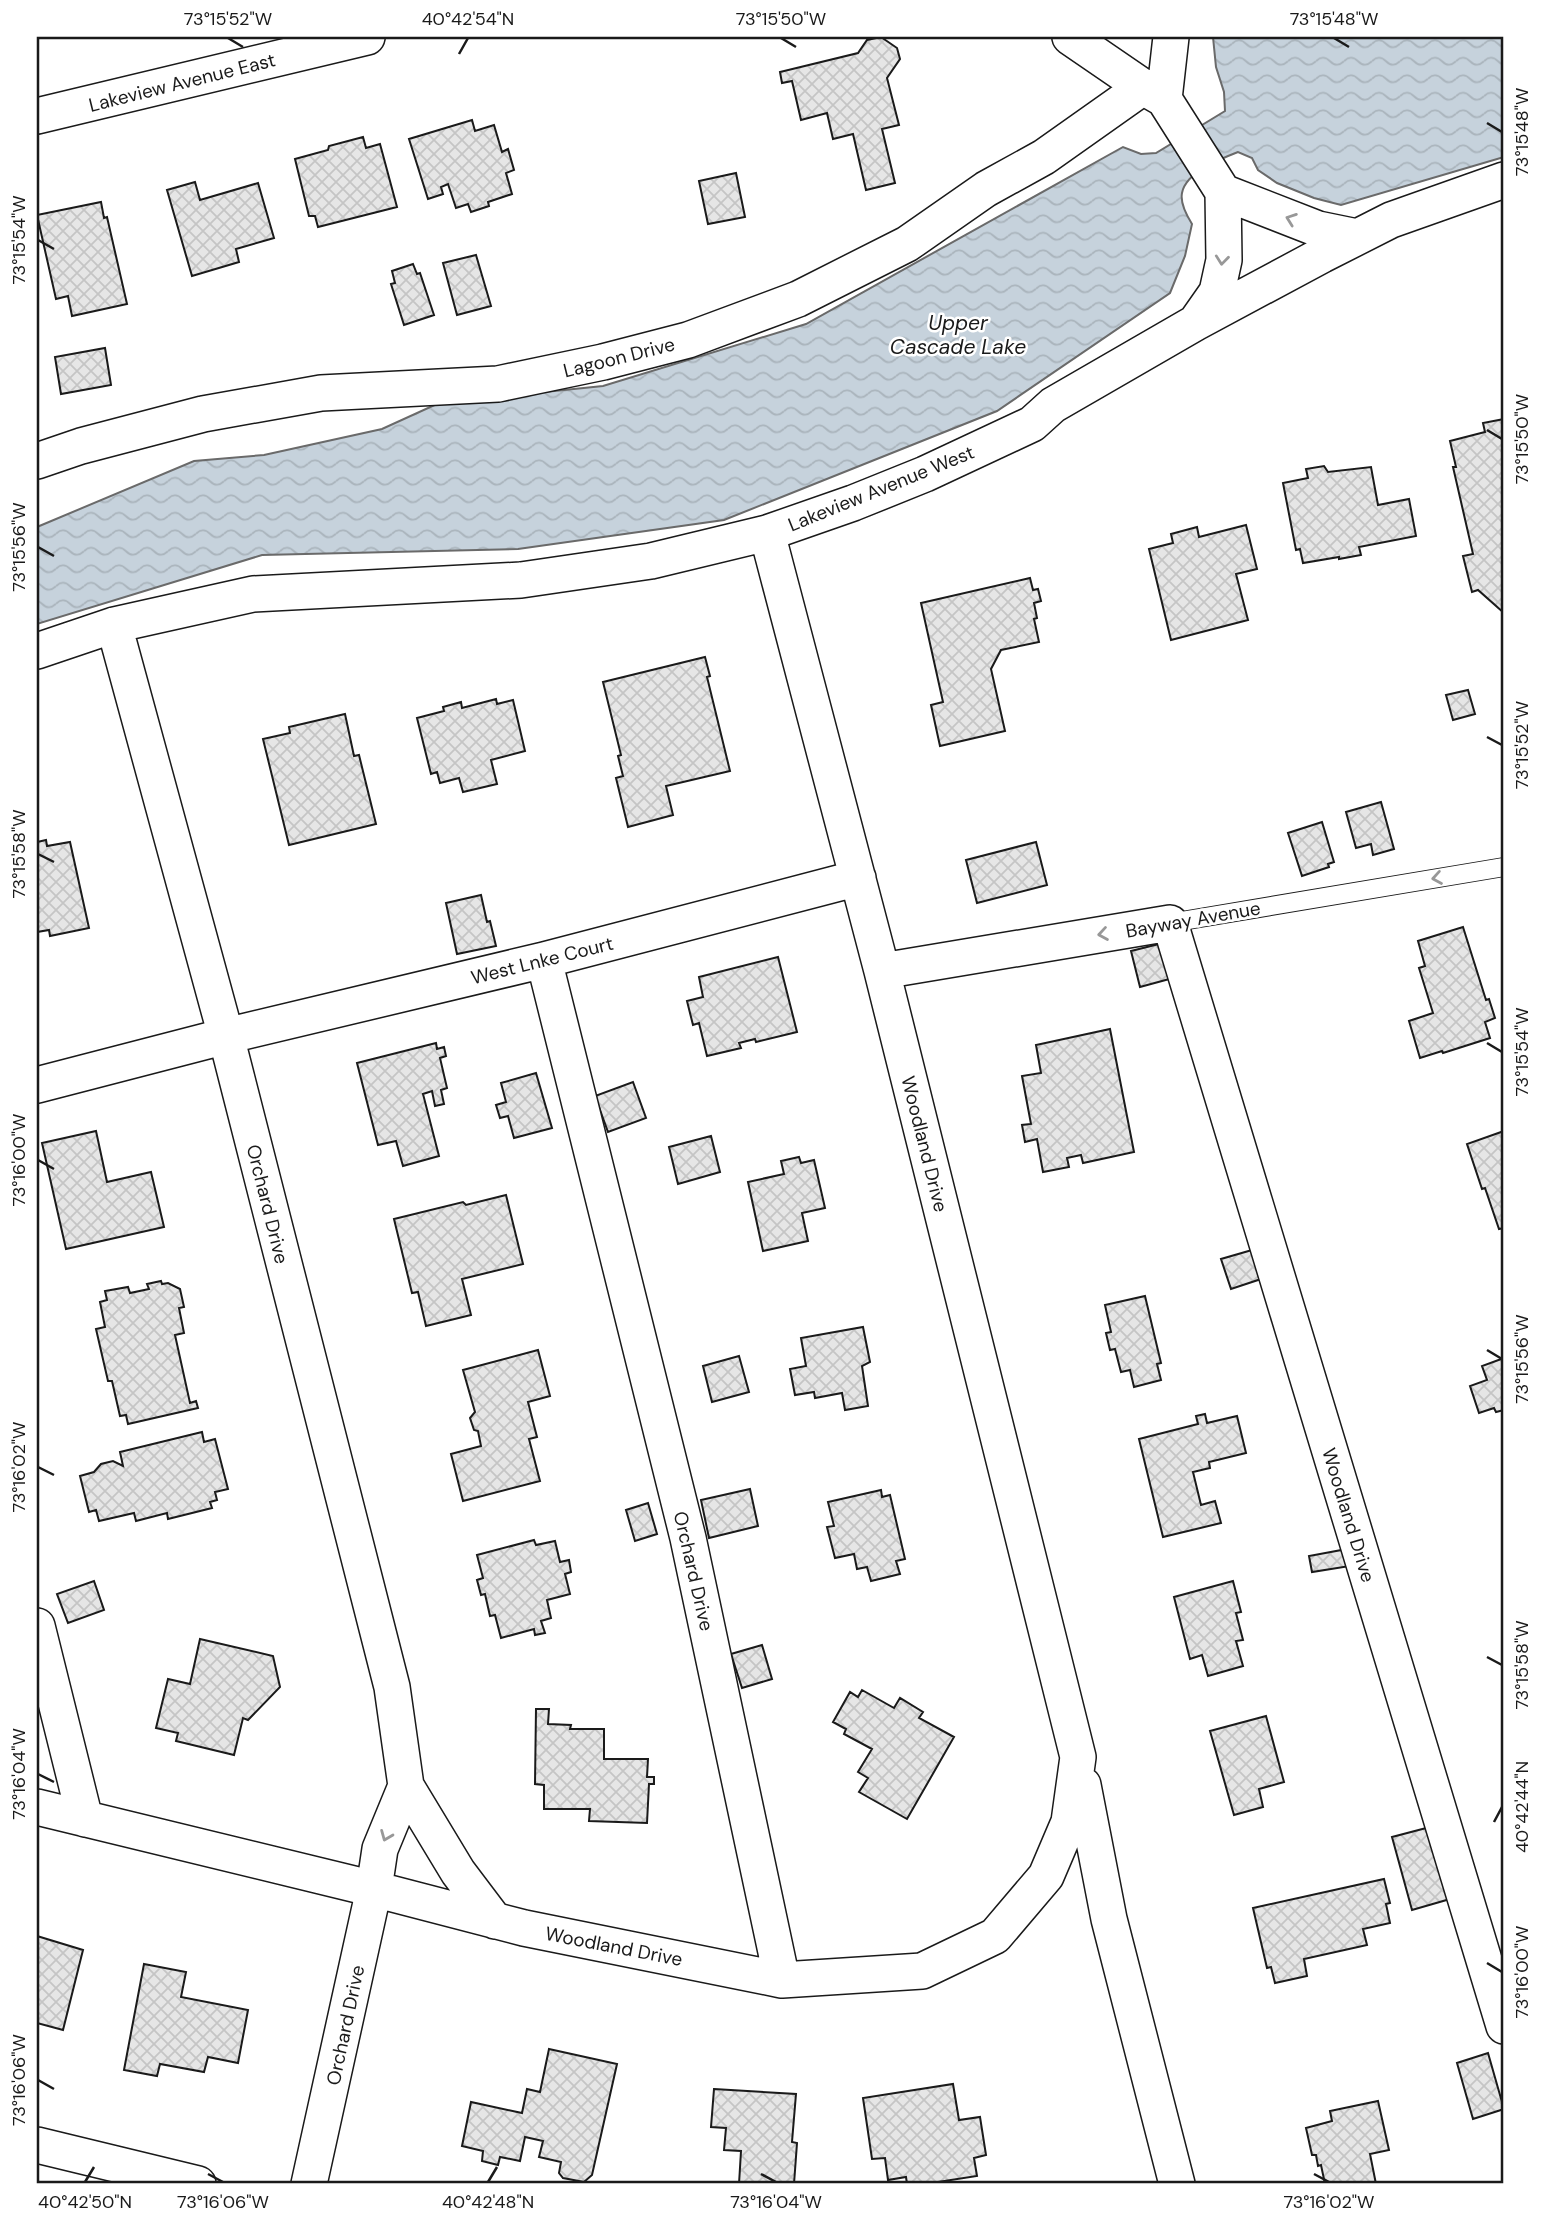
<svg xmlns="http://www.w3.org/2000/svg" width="1541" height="2221" font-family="'DM Sans',sans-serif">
<defs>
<pattern id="water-waves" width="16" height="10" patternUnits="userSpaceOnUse" patternTransform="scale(1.75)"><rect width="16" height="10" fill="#c6d2dc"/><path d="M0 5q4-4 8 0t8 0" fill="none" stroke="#aab4bc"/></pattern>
<pattern id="building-cross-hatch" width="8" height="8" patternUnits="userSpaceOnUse" patternTransform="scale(1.75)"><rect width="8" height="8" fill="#e6e6e6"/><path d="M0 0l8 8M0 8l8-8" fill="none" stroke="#c5c5c5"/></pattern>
</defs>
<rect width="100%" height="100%" fill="#fff"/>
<path fill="url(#water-waves)" stroke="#6a6a6a" stroke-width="2" d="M 1213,37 L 1504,37 L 1504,157 L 1341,205 L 1314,198 L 1277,183 L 1258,170 L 1252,158 L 1238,152 C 1220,159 1186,172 1182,193 C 1180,203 1187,216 1192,224 L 1185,256 L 1170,293 L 997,411 L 724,520 L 518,549 L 262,555 L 37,624 L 37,527 L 194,461 L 264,455 L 382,429 L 439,403 L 603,386 L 806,324 L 1123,147 L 1141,154 L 1156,153 L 1225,111 L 1224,92 L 1216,67 Z"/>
<path fill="url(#building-cross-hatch)" stroke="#1a1a1a" stroke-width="2" d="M 881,37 L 897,48 L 900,59 L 887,78 L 899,125 L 882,129 L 895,183 L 866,190 L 853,134 L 833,139 L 827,113 L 801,120 L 792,81 L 782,83 L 780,72 L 858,53 L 867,40 Z
M 472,120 L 475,131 L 494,125 L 502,152 L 508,149 L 514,170 L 506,173 L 512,194 L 488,202 L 489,206 L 471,212 L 468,204 L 456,208 L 448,184 L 441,187 L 443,194 L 428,199 L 409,139 Z
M 363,137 L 366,148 L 380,144 L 397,207 L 318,227 L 315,216 L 309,216 L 295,159 L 328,150 L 329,146 Z
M 736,173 L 745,217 L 708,224 L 699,181 Z
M 195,182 L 200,200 L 258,183 L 274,238 L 236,249 L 239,262 L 192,276 L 167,190 Z
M 101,202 L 104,218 L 107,217 L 127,304 L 72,316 L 68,296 L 56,299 L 37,215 Z
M 476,255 L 491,306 L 457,315 L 443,263 Z
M 413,264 L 417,274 L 420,273 L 434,315 L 404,325 L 391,284 L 395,283 L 392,271 Z
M 105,348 L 111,385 L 61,394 L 55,357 Z
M 1504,419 L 1504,613 L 1478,590 L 1472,592 L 1463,556 L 1473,554 L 1453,467 L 1456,467 L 1450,441 L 1485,432 L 1483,423 Z
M 1324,466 L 1328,472 L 1371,467 L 1378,505 L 1409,499 L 1416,536 L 1359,547 L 1361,555 L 1339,559 L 1339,557 L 1303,563 L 1300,549 L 1296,550 L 1283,483 L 1308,478 L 1306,469 Z
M 1246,525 L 1257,569 L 1236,574 L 1248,620 L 1171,640 L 1149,549 L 1173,543 L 1171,534 L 1197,527 L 1199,537 Z
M 1030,578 L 1033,590 L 1038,589 L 1041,601 L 1034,603 L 1037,618 L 1034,619 L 1039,642 L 1001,650 L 991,669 L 1005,731 L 940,746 L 931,705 L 943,702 L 921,603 Z
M 705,657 L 710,676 L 707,677 L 730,771 L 666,786 L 673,815 L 628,827 L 616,778 L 623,776 L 618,756 L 621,755 L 603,682 Z
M 1468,690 L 1475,714 L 1453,720 L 1446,695 Z
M 496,699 L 497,704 L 513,700 L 525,751 L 491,760 L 497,784 L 463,792 L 459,778 L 440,783 L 437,772 L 431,774 L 417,718 L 444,711 L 443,707 L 461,702 L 462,708 Z
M 345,714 L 354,756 L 359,755 L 376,824 L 289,845 L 263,739 L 290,733 L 289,727 Z
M 1381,802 L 1394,849 L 1373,855 L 1371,844 L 1356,848 L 1346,812 Z
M 1322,822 L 1334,862 L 1328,864 L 1329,867 L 1302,876 L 1288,833 Z
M 46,840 L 47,846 L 70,842 L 89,928 L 50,936 L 49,930 L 37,932 L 37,842 Z
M 1036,842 L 1047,885 L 977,903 L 966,860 Z
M 481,895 L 487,922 L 490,921 L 496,946 L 457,954 L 446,903 Z
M 1463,927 L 1486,1000 L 1489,999 L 1495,1018 L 1485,1022 L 1490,1038 L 1443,1053 L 1442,1051 L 1420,1058 L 1409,1021 L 1433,1013 L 1419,968 L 1425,966 L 1418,941 Z
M 1163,943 L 1173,978 L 1140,987 L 1131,951 Z
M 778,957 L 797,1032 L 756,1042 L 755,1039 L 739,1043 L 741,1048 L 707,1056 L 699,1023 L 693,1025 L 687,1001 L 703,997 L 699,977 Z
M 1110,1029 L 1134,1152 L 1083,1163 L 1081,1155 L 1067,1158 L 1069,1167 L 1043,1172 L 1037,1139 L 1025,1142 L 1022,1125 L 1031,1124 L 1022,1076 L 1041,1073 L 1036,1045 Z
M 436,1043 L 437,1049 L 444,1047 L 446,1056 L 440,1058 L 447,1088 L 441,1090 L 444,1104 L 435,1106 L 432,1091 L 423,1094 L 439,1156 L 403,1166 L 396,1141 L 378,1145 L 357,1063 Z
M 536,1073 L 552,1128 L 514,1138 L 508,1116 L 500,1118 L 496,1105 L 506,1102 L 501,1083 Z
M 633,1082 L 646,1118 L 608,1132 L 595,1096 Z
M 96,1131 L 107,1182 L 151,1172 L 164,1227 L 66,1249 L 42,1143 Z
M 1504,1131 L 1504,1228 L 1499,1229 L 1485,1188 L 1482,1189 L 1467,1144 Z
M 711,1136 L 720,1172 L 678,1184 L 669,1147 Z
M 799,1157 L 801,1163 L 814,1160 L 825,1208 L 802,1213 L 808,1241 L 763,1251 L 748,1182 L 784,1174 L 781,1161 Z
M 506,1195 L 523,1264 L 462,1279 L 471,1315 L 426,1326 L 418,1292 L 412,1293 L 394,1219 L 463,1202 L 466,1205 Z
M 1252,1250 L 1261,1279 L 1231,1289 L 1221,1259 Z
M 161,1281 L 162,1284 L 168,1283 L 180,1289 L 184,1307 L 179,1308 L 184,1333 L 175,1335 L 190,1403 L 196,1401 L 198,1408 L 128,1424 L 126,1415 L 120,1416 L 112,1381 L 108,1381 L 96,1329 L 105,1327 L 100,1302 L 107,1300 L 105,1291 L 128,1287 L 130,1293 L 149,1289 L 147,1284 Z
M 1145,1296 L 1161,1363 L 1157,1364 L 1161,1380 L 1134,1387 L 1130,1370 L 1121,1372 L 1115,1349 L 1110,1350 L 1106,1333 L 1111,1332 L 1105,1305 Z
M 863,1327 L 870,1362 L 862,1366 L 868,1406 L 845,1410 L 842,1393 L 815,1398 L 814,1392 L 795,1395 L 790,1369 L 806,1366 L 801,1338 Z
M 538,1350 L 550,1396 L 528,1402 L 537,1437 L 529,1439 L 540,1481 L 463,1501 L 451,1454 L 481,1446 L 478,1431 L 474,1430 L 470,1418 L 475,1412 L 463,1370 Z
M 739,1356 L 749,1392 L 712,1402 L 703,1366 Z
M 1504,1358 L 1504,1410 L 1496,1412 L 1494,1408 L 1479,1413 L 1470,1386 L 1487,1380 L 1482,1366 Z
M 1205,1414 L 1207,1423 L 1237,1416 L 1246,1453 L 1209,1462 L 1210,1468 L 1193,1472 L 1201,1505 L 1215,1501 L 1221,1523 L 1163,1537 L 1139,1439 L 1198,1424 L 1196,1416 Z
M 202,1432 L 204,1442 L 215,1439 L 228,1489 L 215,1492 L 217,1500 L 210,1502 L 212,1508 L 168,1519 L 167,1513 L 136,1521 L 134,1513 L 99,1521 L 96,1510 L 89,1512 L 80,1476 L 94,1472 L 101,1464 L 113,1461 L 123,1466 L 120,1452 Z
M 750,1489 L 758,1526 L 709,1538 L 701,1500 Z
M 881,1490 L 882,1497 L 890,1495 L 905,1559 L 896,1561 L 900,1574 L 871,1581 L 867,1567 L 857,1569 L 854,1554 L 835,1558 L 827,1527 L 834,1526 L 828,1502 Z
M 648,1503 L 657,1534 L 635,1541 L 626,1510 Z
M 534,1540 L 536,1545 L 555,1541 L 560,1562 L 569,1560 L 571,1572 L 565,1574 L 570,1594 L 547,1600 L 551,1618 L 541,1621 L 545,1633 L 535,1635 L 534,1629 L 501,1638 L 495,1615 L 490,1616 L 485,1594 L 481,1595 L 477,1580 L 483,1578 L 477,1555 Z
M 1347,1549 L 1350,1566 L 1312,1572 L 1309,1556 Z
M 94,1581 L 104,1610 L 68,1623 L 57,1594 Z
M 1233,1581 L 1241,1612 L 1236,1613 L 1243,1640 L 1236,1641 L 1243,1666 L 1208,1676 L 1202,1655 L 1190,1659 L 1174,1597 Z
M 200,1639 L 273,1656 L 280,1687 L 248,1720 L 243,1718 L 234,1755 L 176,1741 L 178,1733 L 156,1728 L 168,1679 L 190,1684 Z
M 762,1645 L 772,1679 L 742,1688 L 731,1654 Z
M 862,1690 L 894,1708 L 900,1698 L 923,1712 L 919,1718 L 954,1737 L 907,1819 L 859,1792 L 868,1778 L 858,1772 L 872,1749 L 844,1734 L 846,1729 L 833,1722 L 850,1692 L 858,1697 Z
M 536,1709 L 549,1709 L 548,1724 L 571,1725 L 570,1729 L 604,1729 L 604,1759 L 648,1759 L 647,1777 L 654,1777 L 654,1784 L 649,1784 L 647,1823 L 589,1821 L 590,1809 L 544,1809 L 544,1785 L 535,1784 Z
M 1266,1716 L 1284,1782 L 1259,1789 L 1263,1807 L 1234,1815 L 1210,1731 Z
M 1430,1827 L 1450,1899 L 1412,1910 L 1392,1837 Z
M 1384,1879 L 1390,1903 L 1386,1904 L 1390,1923 L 1363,1929 L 1367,1945 L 1304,1959 L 1307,1976 L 1275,1983 L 1271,1967 L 1267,1968 L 1253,1908 Z
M 37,1936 L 83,1950 L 63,2030 L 37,2023 Z
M 144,1964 L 186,1972 L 181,1997 L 248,2010 L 238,2063 L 208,2057 L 204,2072 L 160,2064 L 157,2076 L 124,2070 Z
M 549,2049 L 617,2064 L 592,2175 L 584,2182 L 563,2178 L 559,2173 L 561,2162 L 539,2157 L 543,2141 L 525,2137 L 520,2161 L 500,2157 L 498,2165 L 482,2161 L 483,2151 L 462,2146 L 471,2102 L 522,2113 L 527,2089 L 540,2092 Z
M 1488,2053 L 1504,2109 L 1473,2119 L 1457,2063 Z
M 953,2084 L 959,2120 L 980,2117 L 986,2155 L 974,2158 L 977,2176 L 925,2184 L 907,2184 L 906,2177 L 888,2180 L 885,2158 L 872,2159 L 863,2098 Z
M 714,2089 L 796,2094 L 792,2142 L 797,2143 L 794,2184 L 739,2184 L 741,2151 L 724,2150 L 726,2128 L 711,2127 Z
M 1378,2101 L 1389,2150 L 1370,2154 L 1376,2184 L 1325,2184 L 1321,2165 L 1318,2166 L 1316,2155 L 1312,2155 L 1306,2128 L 1332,2121 L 1330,2111 Z"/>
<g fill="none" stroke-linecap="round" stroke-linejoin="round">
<defs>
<path id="service" d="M 1170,923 L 1504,867"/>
<path id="minor" d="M 1070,37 L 1143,87 L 1164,99 L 1223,192 L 1224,260 L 1217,292 L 1196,322
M 1164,99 L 1171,37
M 37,116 L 367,37
M 1223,192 L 1318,229 L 1357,237
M 37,461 L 81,446 L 203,414 L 321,393 L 498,384 L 603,362 L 688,340 L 798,299 L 907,244 L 986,189 L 1044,157 L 1143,87
M 114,625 L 226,1036 L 392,1687 L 406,1786 L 458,1872 L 495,1921
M 37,651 L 114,625 L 253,594 L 521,580 L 651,561 L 767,533 L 853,503 L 925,474 L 1032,424 L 1053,405 L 1195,323 L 1322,255 L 1391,220 L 1504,180
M 544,960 L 688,1538 L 782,1980
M 882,971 L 1170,923 L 1504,2026
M 37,1085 L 226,1036 L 544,960 L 858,878
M 37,1626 L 85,1819
M 1083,1785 L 1109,1919 L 1177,2184
M 37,1807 L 374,1889 L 524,1928 L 782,1980 L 922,1971 L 995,1936 L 1046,1876 L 1069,1822 L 1078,1757 L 882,971 L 767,533
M 37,2145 L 198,2184
M 309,2184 L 374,1889 L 380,1849 L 406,1786"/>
</defs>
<use href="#service" stroke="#1a1a1a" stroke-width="20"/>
<use href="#minor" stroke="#1a1a1a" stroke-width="38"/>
<use href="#service" stroke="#fff" stroke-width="18"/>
<use href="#minor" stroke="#fff" stroke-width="35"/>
</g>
<defs><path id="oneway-chevron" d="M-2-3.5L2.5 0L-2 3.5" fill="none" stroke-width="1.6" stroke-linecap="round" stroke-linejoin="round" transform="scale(1.75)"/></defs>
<g stroke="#989898">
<use href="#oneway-chevron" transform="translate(1291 219) rotate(-160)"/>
<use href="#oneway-chevron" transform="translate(1222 260) rotate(96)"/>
<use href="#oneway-chevron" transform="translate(1437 878) rotate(170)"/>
<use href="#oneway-chevron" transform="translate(1103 934) rotate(171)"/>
<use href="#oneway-chevron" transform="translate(386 1836) rotate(112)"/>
</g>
<path fill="none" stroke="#1a1a1a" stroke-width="2.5" d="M 228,38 L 243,47M 781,38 L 796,47M 1334,38 L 1349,47M 459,54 L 468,38M 1487,123 L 1502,132M 38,240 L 54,249M 1487,430 L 1502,439M 38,547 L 54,556M 1487,737 L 1502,745M 38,854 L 54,862M 1487,1043 L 1502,1052M 38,1160 L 54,1169M 1487,1350 L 1502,1359M 38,1467 L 54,1475M 1487,1657 L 1502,1665M 38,1774 L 54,1782M 1494,1822 L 1502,1807M 1487,1963 L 1502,1972M 38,2080 L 54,2089M 208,2174 L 223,2182M 761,2174 L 776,2182M 1314,2174 L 1329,2182M 85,2182 L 94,2167M 488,2182 L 497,2167"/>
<g text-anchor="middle" stroke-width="5" stroke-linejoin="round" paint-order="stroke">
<g font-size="19" fill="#1a1a1a" stroke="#fff">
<text transform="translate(182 82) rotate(-14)" y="7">Lakeview Avenue East</text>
<text transform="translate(619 357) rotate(-14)" y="7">Lagoon Drive</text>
<text transform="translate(881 488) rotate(-22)" y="7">Lakeview Avenue West</text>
<text transform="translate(1193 919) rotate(-10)" y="7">Bayway Avenue</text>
<text transform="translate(542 960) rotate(-14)" y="7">West Lnke Court</text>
<text transform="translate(925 1144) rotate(76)" y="7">Woodland Drive</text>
<text transform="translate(268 1204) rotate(76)" y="7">Orchard Drive</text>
<text transform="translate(1349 1515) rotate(73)" y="7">Woodland Drive</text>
<text transform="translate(694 1571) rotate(77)" y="7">Orchard Drive</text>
<text transform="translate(614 1946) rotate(11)" y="7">Woodland Drive</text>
<text transform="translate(345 2025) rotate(-78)" y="7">Orchard Drive</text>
</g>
<g font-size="21" font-style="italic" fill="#1a1a1a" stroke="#fff">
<text x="958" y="330">Upper<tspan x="958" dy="24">Cascade Lake</tspan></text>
</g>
</g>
<rect width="1541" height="2221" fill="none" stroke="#ffffff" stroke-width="77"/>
<rect x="38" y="38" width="1464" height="2144" fill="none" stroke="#1a1a1a" stroke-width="2.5"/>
<g font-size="18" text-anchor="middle" fill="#1a1a1a">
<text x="228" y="25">73°15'52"W</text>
<text x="468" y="25">40°42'54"N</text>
<text x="781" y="25">73°15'50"W</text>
<text x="1334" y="25">73°15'48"W</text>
<text transform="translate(1522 132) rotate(-90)" y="6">73°15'48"W</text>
<text transform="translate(19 240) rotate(-90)" y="6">73°15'54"W</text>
<text transform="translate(1522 439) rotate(-90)" y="6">73°15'50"W</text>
<text transform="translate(19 547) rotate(-90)" y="6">73°15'56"W</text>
<text transform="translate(1522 745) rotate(-90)" y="6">73°15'52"W</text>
<text transform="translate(19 854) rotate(-90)" y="6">73°15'58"W</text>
<text transform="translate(1522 1052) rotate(-90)" y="6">73°15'54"W</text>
<text transform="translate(19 1160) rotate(-90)" y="6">73°16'00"W</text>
<text transform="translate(1522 1359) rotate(-90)" y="6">73°15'56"W</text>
<text transform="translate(19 1467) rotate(-90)" y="6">73°16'02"W</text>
<text transform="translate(1522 1665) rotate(-90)" y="6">73°15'58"W</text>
<text transform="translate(19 1774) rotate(-90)" y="6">73°16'04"W</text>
<text transform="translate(1522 1807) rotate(-90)" y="6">40°42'44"N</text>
<text transform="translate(1522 1972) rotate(-90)" y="6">73°16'00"W</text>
<text transform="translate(19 2080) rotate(-90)" y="6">73°16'06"W</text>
<text x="85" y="2208">40°42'50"N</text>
<text x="223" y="2208">73°16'06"W</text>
<text x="488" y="2208">40°42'48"N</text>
<text x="776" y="2208">73°16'04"W</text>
<text x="1329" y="2208">73°16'02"W</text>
</g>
</svg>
